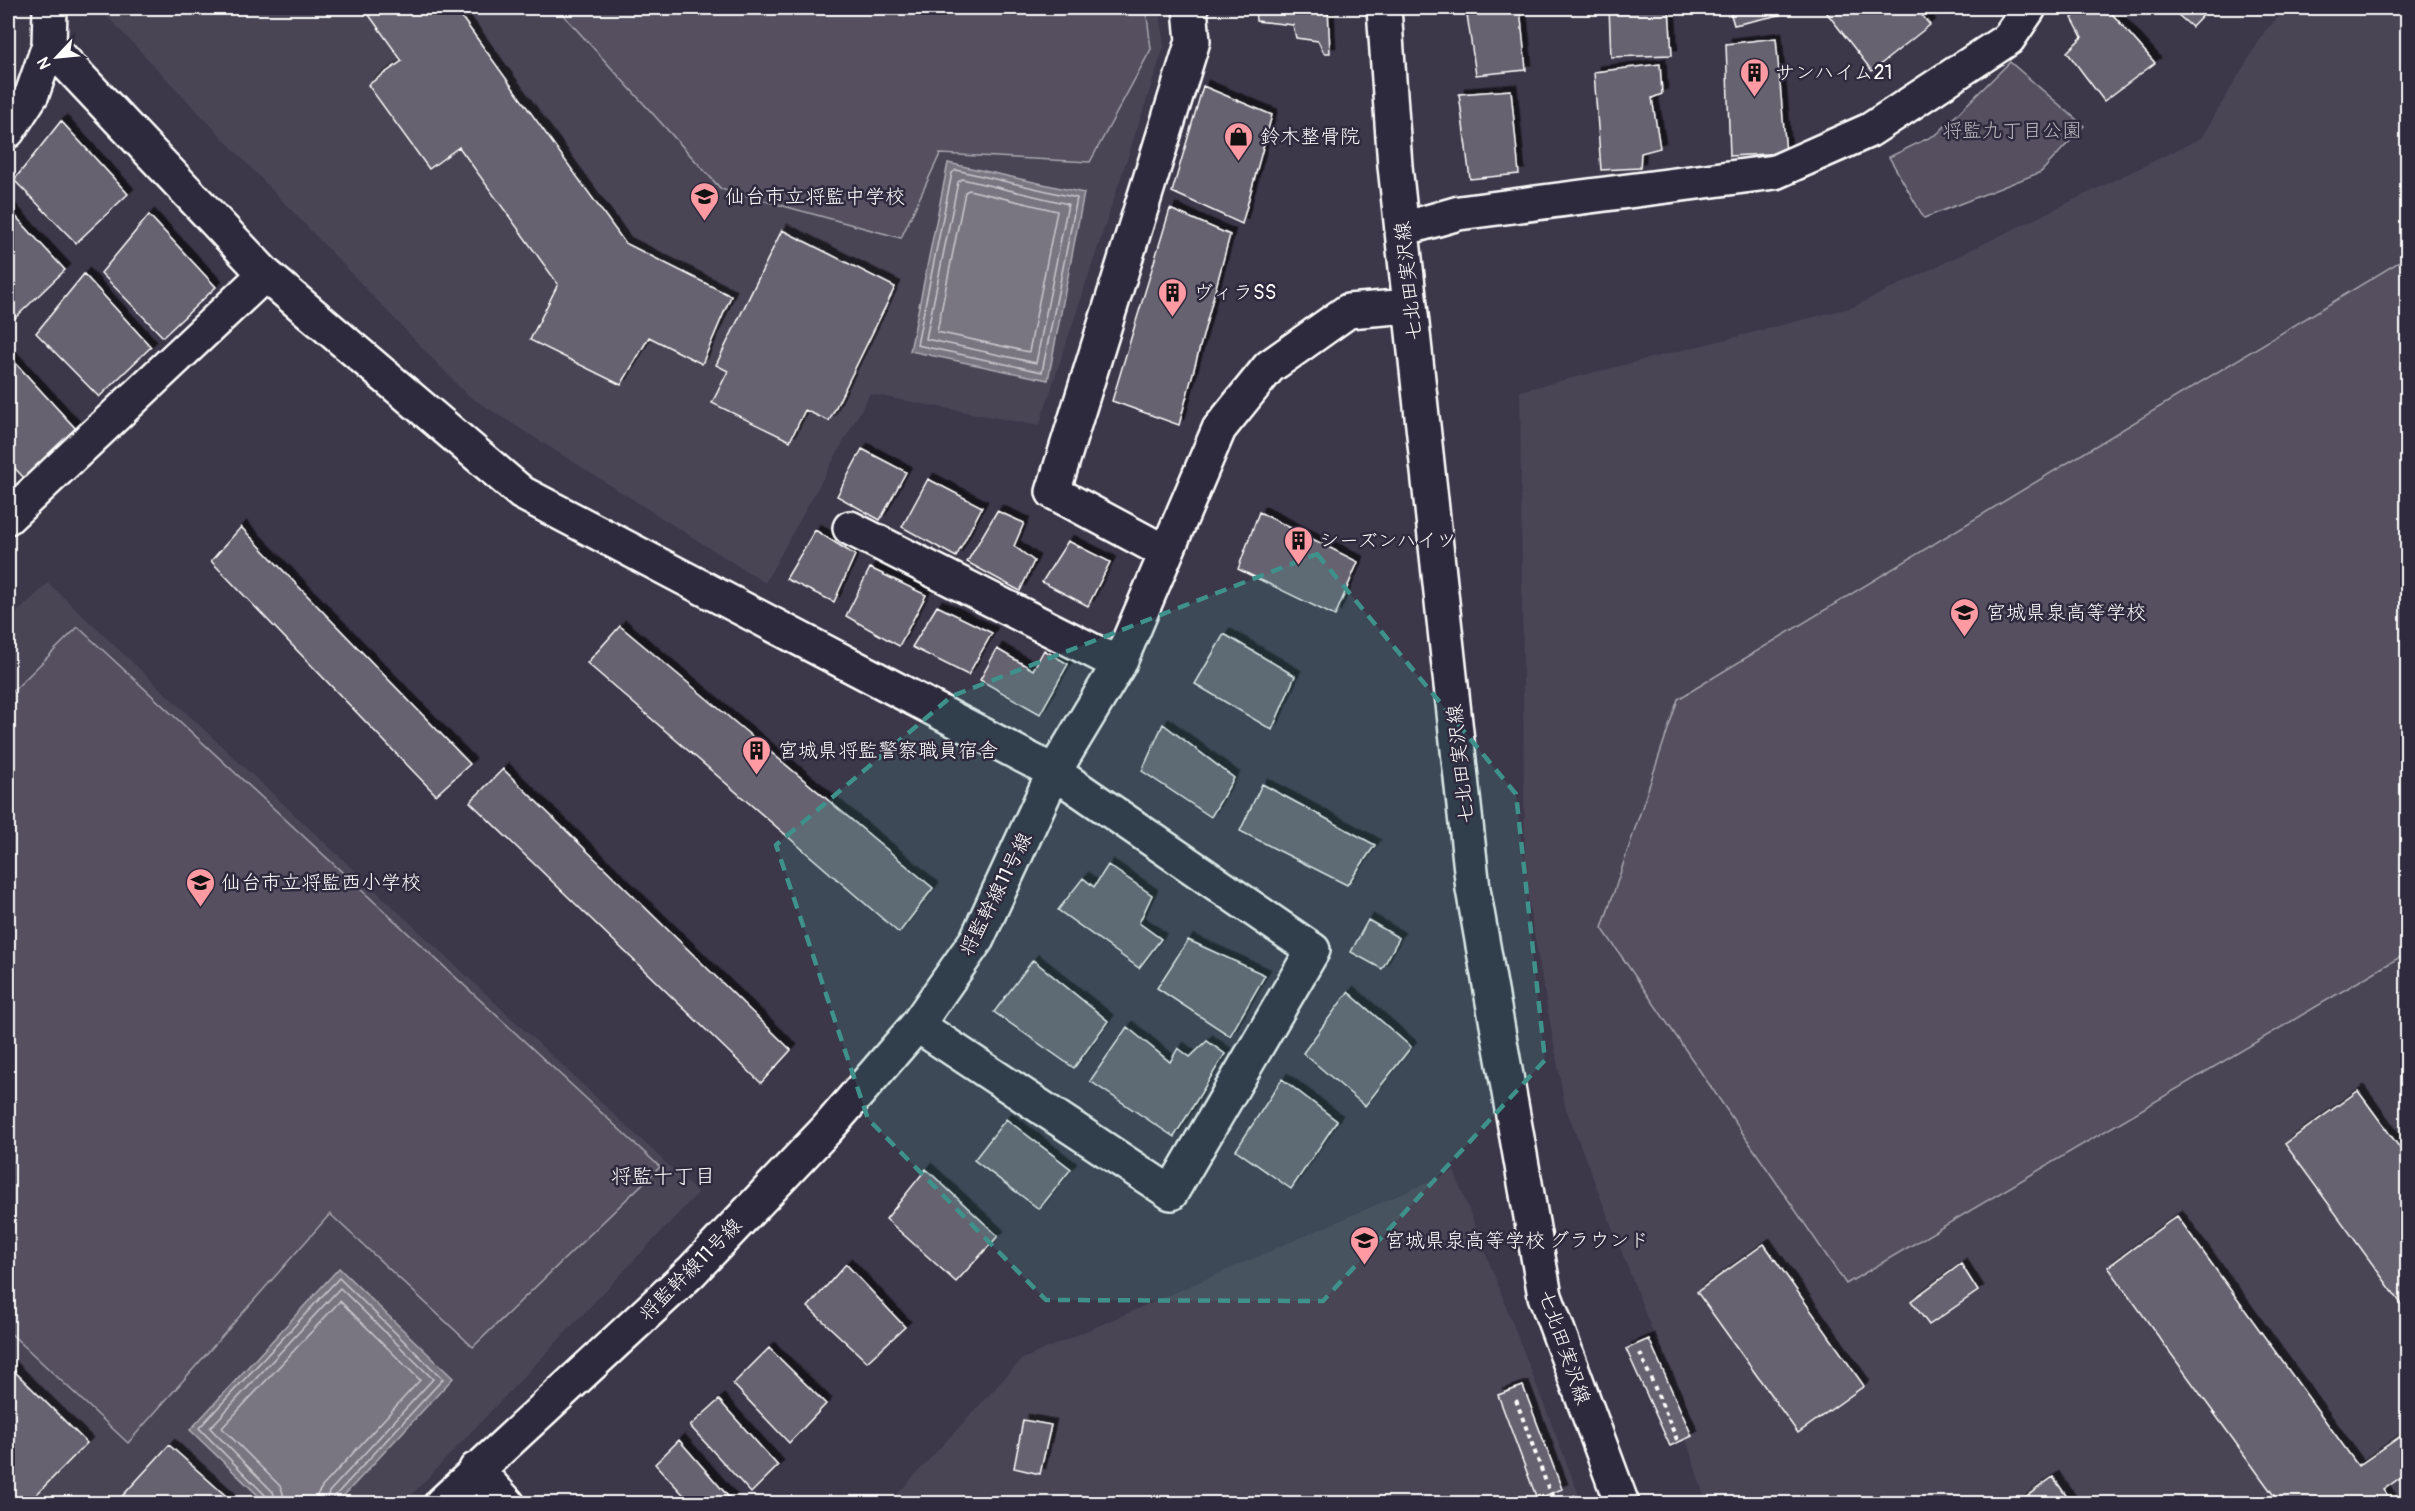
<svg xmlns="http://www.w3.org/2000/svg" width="2415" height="1511" font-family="Pangolin,'Klee One',sans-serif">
<defs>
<filter id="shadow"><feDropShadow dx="5.5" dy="-5.5" stdDeviation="0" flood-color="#0009"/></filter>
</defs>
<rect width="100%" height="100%" fill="#3c3749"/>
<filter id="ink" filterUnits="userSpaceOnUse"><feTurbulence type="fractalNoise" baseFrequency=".0167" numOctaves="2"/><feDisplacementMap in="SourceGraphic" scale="12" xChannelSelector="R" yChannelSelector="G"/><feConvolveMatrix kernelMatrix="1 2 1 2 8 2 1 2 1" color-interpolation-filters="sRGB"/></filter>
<g filter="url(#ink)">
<path fill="#494455" d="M 99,8 L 1160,8 L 1164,47 L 1039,426 L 870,394 L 765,583 L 467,395 Z
M 2287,8 L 2407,8 L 2407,1503 L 1706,1503 L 1653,1333 L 1565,1106 L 1525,884 L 1520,391 L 1853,307 L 2201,138 L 2265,31 Z
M 48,583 L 698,1193 L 404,1503 L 8,1504 L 8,621 Z
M 1454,1171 L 1582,1503 L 888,1504 L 1022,1359 Z"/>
<path fill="#555060" stroke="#aaa8b0" stroke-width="1.5" d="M 557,8 L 1146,8 L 1151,49 L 1090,162 L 940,154 L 901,238 L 721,189 Z
M 2010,62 L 2084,126 L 2041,172 L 1924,218 L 1889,157 L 1937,134 Z
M 2407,257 L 2407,953 L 1846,1284 L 1602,928 L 1678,699 Z
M 78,627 L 660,1167 L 473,1347 L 330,1214 L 128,1443 L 8,1331 L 8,696 Z"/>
<path fill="#797682" stroke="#afadb4" stroke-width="1.5" d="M 948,163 L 1084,193 L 1048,380 L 910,351 Z
M 339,1268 L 453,1378 L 337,1503 L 266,1503 L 190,1430 Z"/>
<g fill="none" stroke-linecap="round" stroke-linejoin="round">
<path stroke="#c9c8cd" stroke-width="1.5" d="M 956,170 L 1077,198 L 1042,372 L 917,345 L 952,173 Z
M 962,179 L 1068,204 L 1036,363 L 926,339 L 958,182 Z
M 969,190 L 1057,211 L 1029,352 L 937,332 L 965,192 Z
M 269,1504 L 267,1497 L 199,1428 L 339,1278 L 443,1379 L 334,1497 L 333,1504
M 277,1504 L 273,1492 L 210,1428 L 340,1288 L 433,1379 L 329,1492 L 325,1504
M 286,1504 L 281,1487 L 222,1428 L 340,1301 L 420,1380 L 322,1487 L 317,1495 L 316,1504"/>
</g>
<path fill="#666270" stroke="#fff" stroke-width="1.5" filter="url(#shadow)" d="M 364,8 L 455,8 L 625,243 L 731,296 L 702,364 L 649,337 L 621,385 L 530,340 L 558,284 L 459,147 L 429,169 L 368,85 L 402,61 Z
M 1255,8 L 1328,8 L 1330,53 L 1324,53 L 1318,41 L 1296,38 L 1293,25 L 1256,21 Z
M 1466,8 L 1520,8 L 1526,70 L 1476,75 Z
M 1609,8 L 1669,8 L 1672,55 L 1611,57 Z
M 1729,8 L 1778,8 L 1780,15 L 1734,25 Z
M 1823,8 L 1916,8 L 1930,25 L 1872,71 Z
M 2082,8 L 2107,8 L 2155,63 L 2104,101 L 2067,52 L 2082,37 L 2072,18 Z
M 2170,8 L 2210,8 L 2192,27 Z
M 1776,38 L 1786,153 L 1730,156 L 1726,44 Z
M 1660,64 L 1662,94 L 1652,98 L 1660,148 L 1641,153 L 1640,168 L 1601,170 L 1594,72 Z
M 1203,86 L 1272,115 L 1242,224 L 1172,192 Z
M 1511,90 L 1519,174 L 1470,179 L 1459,94 Z
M 61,121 L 128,194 L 76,243 L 14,180 Z
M 8,208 L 65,270 L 13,320 L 8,314 Z
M 1170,209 L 1230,235 L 1179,425 L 1112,401 Z
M 149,215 L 216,287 L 163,337 L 101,273 Z
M 782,230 L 895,287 L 829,421 L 805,410 L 790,441 L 712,403 L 728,371 L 716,365 Z
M 84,274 L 151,347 L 99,397 L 36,333 Z
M 9,356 L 76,429 L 24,478 L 8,461 Z
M 862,449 L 906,472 L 880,520 L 837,496 Z
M 928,479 L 982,507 L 956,557 L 902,527 Z
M 997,511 L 1024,523 L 1014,546 L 1034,561 L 1020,591 L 967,562 Z
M 1259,512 L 1358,562 L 1335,616 L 1238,569 Z
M 241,527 L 470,764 L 436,795 L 211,561 Z
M 815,530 L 855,555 L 834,602 L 786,579 Z
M 1068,541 L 1110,562 L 1088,606 L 1042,582 Z
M 870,568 L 926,595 L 899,646 L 846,616 Z
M 937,606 L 992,633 L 968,675 L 912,647 Z
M 620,626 L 933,888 L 899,933 L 587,663 Z
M 1224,634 L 1295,676 L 1272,730 L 1195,684 Z
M 997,649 L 1033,670 L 1044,650 L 1068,664 L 1040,714 L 980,680 Z
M 1163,724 L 1234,778 L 1211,817 L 1142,771 Z
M 503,769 L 791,1050 L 761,1083 L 470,802 Z
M 1262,784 L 1375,845 L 1347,885 L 1240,831 Z
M 1108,865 L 1152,895 L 1139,923 L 1161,939 L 1139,968 L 1058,910 L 1083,878 L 1094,887 Z
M 1368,920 L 1399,938 L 1382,969 L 1351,952 Z
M 1188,940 L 1265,975 L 1230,1036 L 1157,988 Z
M 1033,960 L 1108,1021 L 1074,1068 L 994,1012 Z
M 1348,992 L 1411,1047 L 1365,1106 L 1303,1053 Z
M 1127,1027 L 1170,1062 L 1178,1048 L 1190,1057 L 1207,1041 L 1225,1054 L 1174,1137 L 1090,1081 Z
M 1282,1079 L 1337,1121 L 1291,1189 L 1236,1150 Z
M 2358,1091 L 2408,1159 L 2408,1313 L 2285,1144 Z
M 1006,1119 L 1071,1169 L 1039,1209 L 974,1160 Z
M 926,1169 L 998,1236 L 956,1282 L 886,1219 Z
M 2177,1216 L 2358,1466 L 2408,1431 L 2408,1472 L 2383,1490 L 2393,1504 L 2280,1504 L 2108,1267 Z
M 1764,1244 L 1864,1386 L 1798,1433 L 1697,1292 Z
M 846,1264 L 905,1327 L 867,1362 L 808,1307 Z
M 1961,1264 L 1978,1291 L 1929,1325 L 1911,1301 Z
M 1649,1339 L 1692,1436 L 1670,1446 L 1626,1349 Z
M 769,1348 L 826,1404 L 789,1443 L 733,1384 Z
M 8,1365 L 87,1443 L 27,1504 L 8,1504 Z
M 1523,1386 L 1562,1489 L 1537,1499 L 1498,1395 Z
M 719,1400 L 778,1466 L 751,1493 L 690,1426 Z
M 1023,1420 L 1051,1425 L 1040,1474 L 1014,1468 Z
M 679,1440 L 733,1502 L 731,1504 L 692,1504 L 655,1464 Z
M 169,1445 L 235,1504 L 115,1504 Z
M 2053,1477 L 2072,1504 L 2016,1504 Z"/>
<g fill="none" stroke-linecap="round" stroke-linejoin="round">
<defs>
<path id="minor" d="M 50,8 L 49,45 L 265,274 L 522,493 L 1054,772 L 1313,950 L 1171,1193 L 917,1025
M 1384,8 L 1395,166 L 1473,889 L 1545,1296 L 1622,1504
M 8,131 L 32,94 L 49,45
M 1403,229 L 1459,213 L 1775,172 L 1870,130 L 2008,39 L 2029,8
M 8,517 L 265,274
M 850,528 L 1119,664
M 1165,552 L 1053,492 L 1193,41 L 1190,8
M 476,1469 L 508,1504
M 441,1504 L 691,1272 L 827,1129 L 917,1025 L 977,939 L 1054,772 L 1119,664 L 1219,429 L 1269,367 L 1348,311 L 1410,306"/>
</defs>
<use href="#minor" stroke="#fff" stroke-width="38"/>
<path stroke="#fff" stroke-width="4" stroke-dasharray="4.5 4.5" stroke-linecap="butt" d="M 1640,1353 L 1678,1442
M 1516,1400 L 1550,1493 L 1559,1503 L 1577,1496"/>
<use href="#minor" stroke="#2f2a3d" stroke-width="33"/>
</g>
</g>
<path fill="#3f918b" fill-opacity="0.2" stroke="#3f918b" stroke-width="4.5" stroke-dasharray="12 8" stroke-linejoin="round" d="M 1317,554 L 1516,794 L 1545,1060 L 1323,1301 L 1046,1300 L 868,1119 L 776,845 L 952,696 Z"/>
<defs>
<symbol id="building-pin" viewBox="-11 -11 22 30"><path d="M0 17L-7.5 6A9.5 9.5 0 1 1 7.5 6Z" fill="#ff9aa2" stroke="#2f2a3d"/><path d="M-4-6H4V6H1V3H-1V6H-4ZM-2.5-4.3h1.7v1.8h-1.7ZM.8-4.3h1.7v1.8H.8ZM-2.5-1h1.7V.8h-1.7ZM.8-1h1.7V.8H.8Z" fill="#111"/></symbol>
<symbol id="shop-pin" viewBox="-11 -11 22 30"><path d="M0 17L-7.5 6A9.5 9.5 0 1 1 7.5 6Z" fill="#ff9aa2" stroke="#2f2a3d"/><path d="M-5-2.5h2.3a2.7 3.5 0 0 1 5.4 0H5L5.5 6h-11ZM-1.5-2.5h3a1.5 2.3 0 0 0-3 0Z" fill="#111"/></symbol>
<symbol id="school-pin" viewBox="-11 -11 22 30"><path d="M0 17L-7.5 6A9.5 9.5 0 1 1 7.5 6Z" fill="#ff9aa2" stroke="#2f2a3d"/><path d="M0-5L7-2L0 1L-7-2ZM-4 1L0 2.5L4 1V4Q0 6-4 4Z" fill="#111"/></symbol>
</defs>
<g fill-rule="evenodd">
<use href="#building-pin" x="1738" y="56" width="33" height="45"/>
<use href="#shop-pin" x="1222" y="120" width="33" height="45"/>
<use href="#school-pin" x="688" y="180" width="33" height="45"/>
<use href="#building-pin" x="1156" y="276" width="33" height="45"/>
<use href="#building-pin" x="1282" y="524" width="33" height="45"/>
<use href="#school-pin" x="1948" y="596" width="33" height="45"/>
<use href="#building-pin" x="740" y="734" width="33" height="45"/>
<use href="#school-pin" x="184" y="866" width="33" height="45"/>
<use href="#school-pin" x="1348" y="1224" width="33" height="45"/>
</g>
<g text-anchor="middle" stroke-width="5" stroke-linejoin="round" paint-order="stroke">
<g font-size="20" fill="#fff" stroke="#2f2a3d" text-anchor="start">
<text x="1775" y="79">サンハイム21</text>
<text x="1260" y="143">鈴木整骨院</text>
<text x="725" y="203">仙台市立将監中学校</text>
<text x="1193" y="299">ヴィラSS</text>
<text x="1319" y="547">シーズンハイツ</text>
<text x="1986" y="619">宮城県泉高等学校</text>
<text x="778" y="757">宮城県将監警察職員宿舎</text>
<text x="221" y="889">仙台市立将監西小学校</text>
<text x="1385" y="1247">宮城県泉高等学校 グラウンド</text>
</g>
<g font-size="20" fill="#bbb9bf" stroke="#2f2a3d">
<text x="2012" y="137">将監九丁目公園</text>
</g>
<g font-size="20" fill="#fff" stroke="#2f2a3d">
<text transform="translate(1408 281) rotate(-96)" y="7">七北田実沢線</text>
<text transform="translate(1460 764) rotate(-96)" y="7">七北田実沢線</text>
<text transform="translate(995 894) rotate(-63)" y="7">将監幹線11号線</text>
<text transform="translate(690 1269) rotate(-45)" y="7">将監幹線11号線</text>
<text transform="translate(1565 1347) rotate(71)" y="7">七北田実沢線</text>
</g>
<g font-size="21" fill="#fff" stroke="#2f2a3d">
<text x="663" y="1183">将監十丁目</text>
</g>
</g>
<rect width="2415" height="1511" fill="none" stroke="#2f2a3d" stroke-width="30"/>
<rect x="15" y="15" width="2385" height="1481" fill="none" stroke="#fff" stroke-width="2" filter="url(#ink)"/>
<g transform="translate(57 57) rotate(244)" stroke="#2f2a3d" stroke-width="4.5" paint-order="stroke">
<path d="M0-4.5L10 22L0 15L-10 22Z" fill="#ffffff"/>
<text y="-9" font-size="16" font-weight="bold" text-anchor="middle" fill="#ffffff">N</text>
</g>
</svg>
